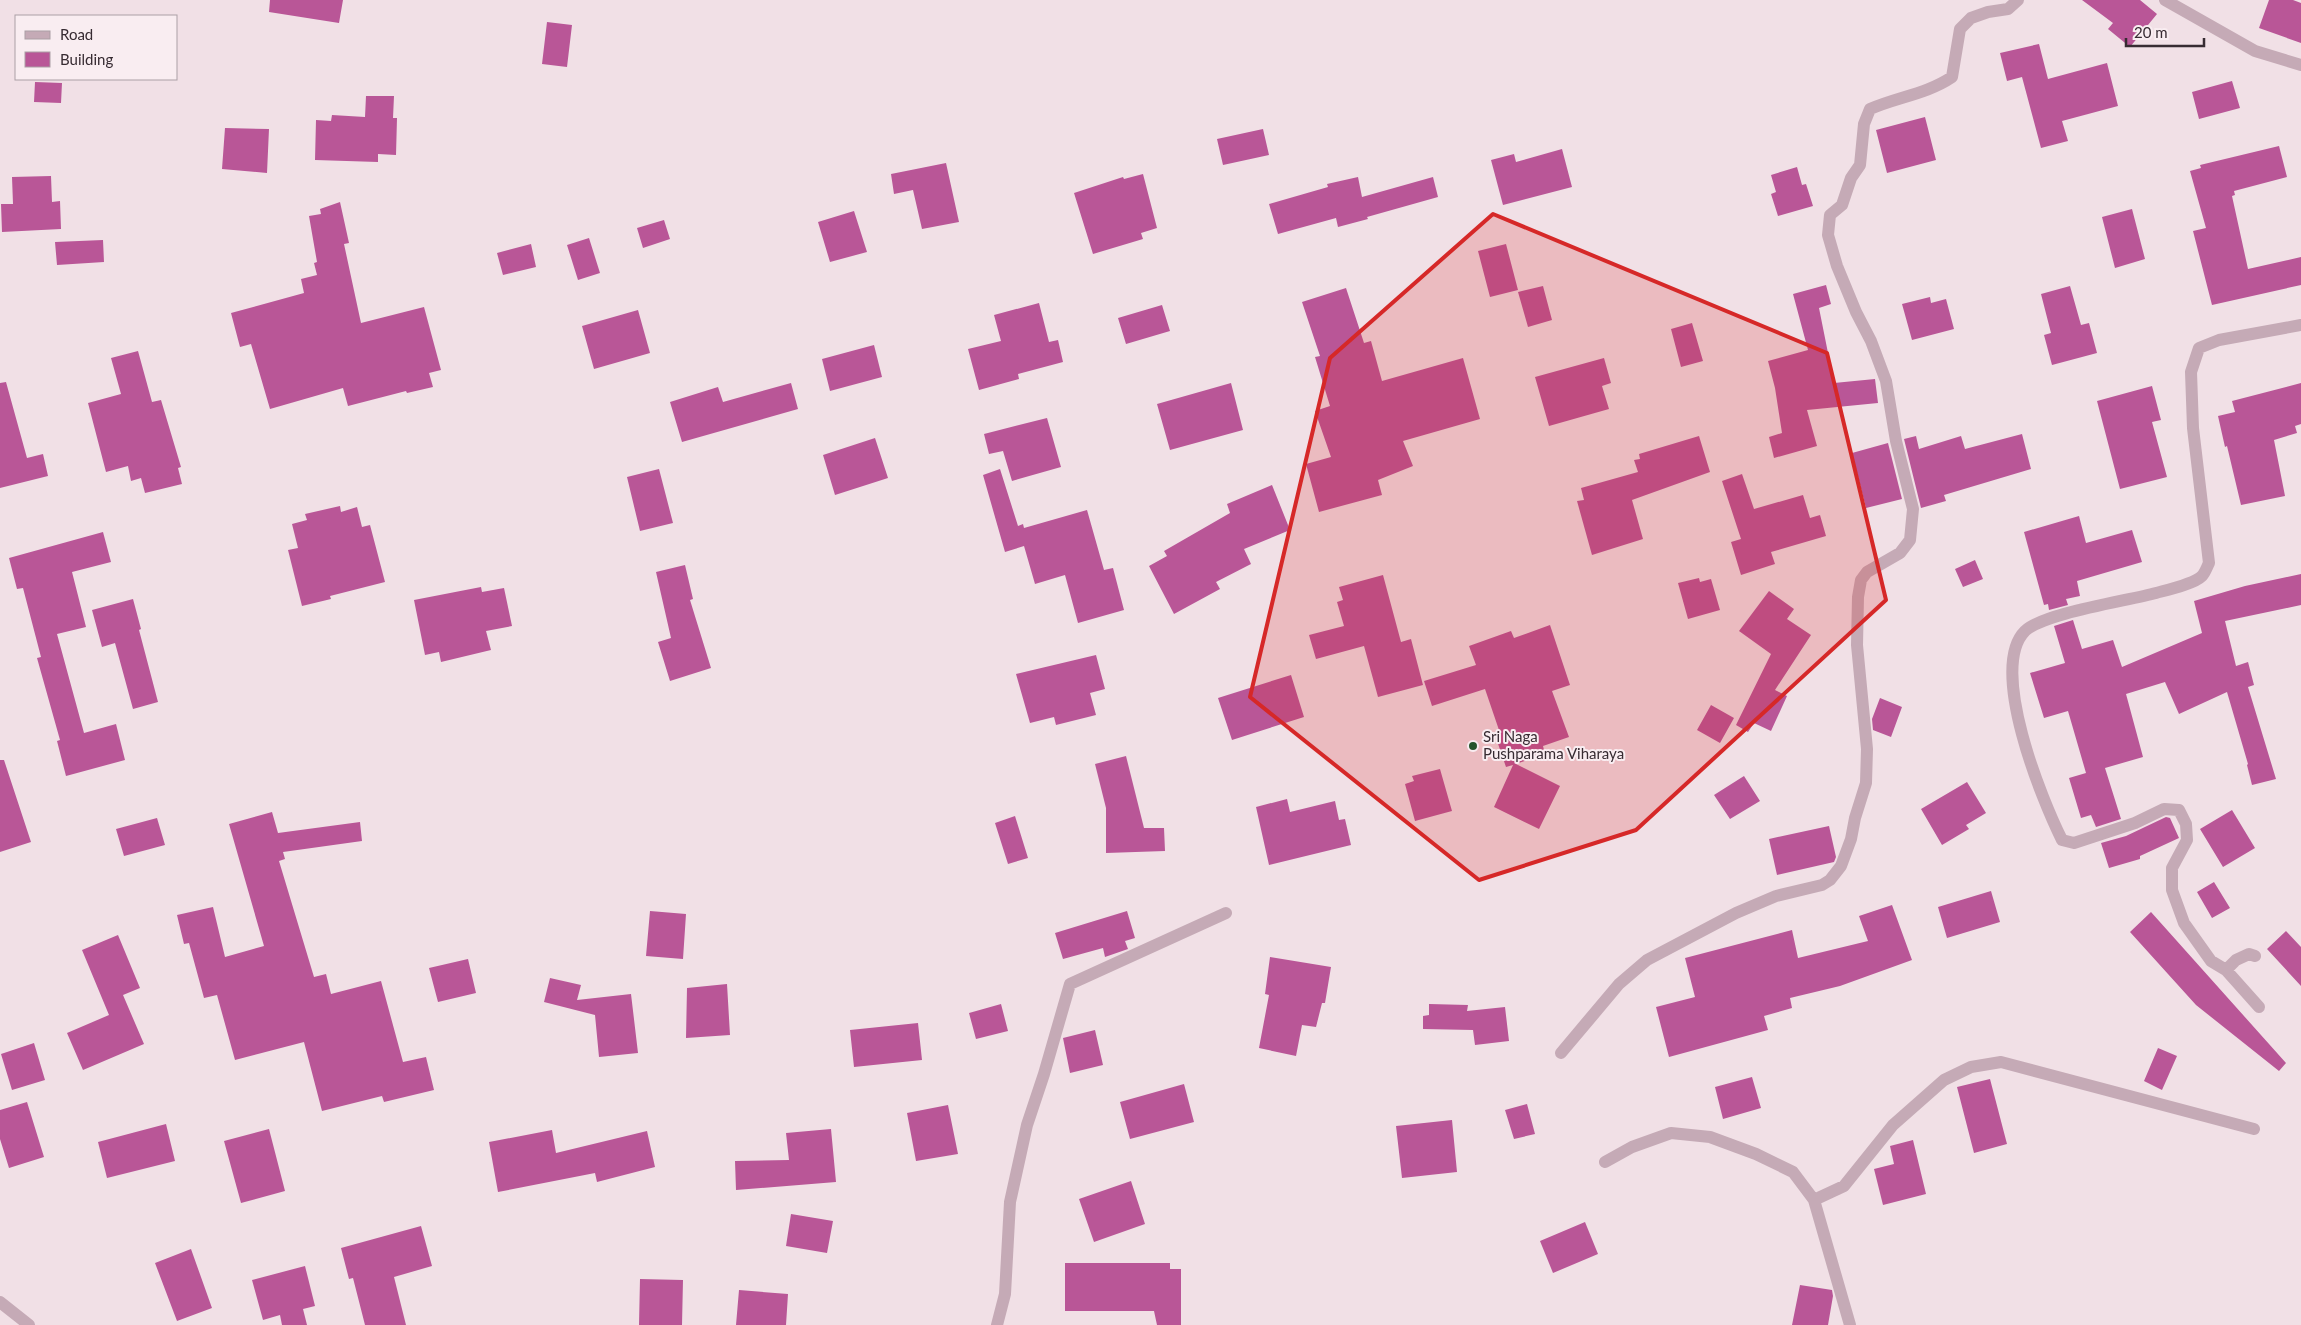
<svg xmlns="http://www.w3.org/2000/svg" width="2301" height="1325" font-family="Lato,sans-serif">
<rect width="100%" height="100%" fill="#f1e0e6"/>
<path fill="#b95697" d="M 270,0 L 343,0 L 339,23 L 269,12 Z
M 2082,0 L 2140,0 L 2157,14 L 2130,47 L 2108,29 L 2113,23 Z
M 2269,0 L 2293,0 L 2301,3 L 2301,43 L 2259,28 Z
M 547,22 L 572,25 L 567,67 L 542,64 Z
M 2039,44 L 2048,79 L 2107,63 L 2118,106 L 2062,121 L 2068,141 L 2041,148 L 2022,77 L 2007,81 L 2000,53 Z
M 2232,81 L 2240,108 L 2199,119 L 2192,92 Z
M 35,82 L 62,83 L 61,103 L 34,102 Z
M 366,96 L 394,96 L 393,118 L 397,118 L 396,155 L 378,154 L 378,162 L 315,160 L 316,120 L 331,121 L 332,115 L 365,117 Z
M 1925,117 L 1936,160 L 1887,173 L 1876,130 Z
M 225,128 L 269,129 L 267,173 L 222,169 Z
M 1263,129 L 1269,155 L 1223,165 L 1217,139 Z
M 2279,146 L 2287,177 L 2234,191 L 2235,195 L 2232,196 L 2248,269 L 2301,257 L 2301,285 L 2212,305 L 2193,231 L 2206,228 L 2190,171 L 2201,168 L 2200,165 Z
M 1562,149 L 1572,187 L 1503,205 L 1491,160 L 1514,154 L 1516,162 Z
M 946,163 L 959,222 L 922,229 L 913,190 L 894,194 L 891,174 Z
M 1797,167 L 1802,185 L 1806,184 L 1813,206 L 1778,216 L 1771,194 L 1776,192 L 1771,175 Z
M 1143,174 L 1157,228 L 1141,233 L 1143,239 L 1093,254 L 1074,193 L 1123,177 L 1124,179 Z
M 51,176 L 52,202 L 60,201 L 61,229 L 2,232 L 1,204 L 13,204 L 12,177 Z
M 1358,177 L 1362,197 L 1433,177 L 1438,197 L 1367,217 L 1368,219 L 1338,227 L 1336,218 L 1278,234 L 1269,204 L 1328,187 L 1327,184 Z
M 340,202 L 349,243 L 344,244 L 361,323 L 424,307 L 441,370 L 429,373 L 433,387 L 407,393 L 406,391 L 348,406 L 343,388 L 270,409 L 251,344 L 240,347 L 231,313 L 304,293 L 301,279 L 317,275 L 314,263 L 317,262 L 309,216 L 321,214 L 320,209 Z
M 2132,209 L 2145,259 L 2115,268 L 2102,217 Z
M 854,211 L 867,252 L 830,262 L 818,222 Z
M 664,220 L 670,239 L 643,248 L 637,228 Z
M 589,238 L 600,273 L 578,280 L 567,245 Z
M 103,240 L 104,262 L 57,265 L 55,242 Z
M 531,244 L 536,267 L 503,275 L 497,253 Z
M 1506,244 L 1518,290 L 1490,297 L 1478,251 Z
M 1826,285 L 1831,304 L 1819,308 L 1834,383 L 1875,379 L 1878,403 L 1807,410 L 1817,446 L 1774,458 L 1769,437 L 1782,433 L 1775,388 L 1768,361 L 1808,350 L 1793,294 Z
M 1543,286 L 1552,320 L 1528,327 L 1518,292 Z
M 2070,286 L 2081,325 L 2089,323 L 2097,353 L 2052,365 L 2044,335 L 2051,333 L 2041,294 Z
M 1346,288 L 1364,343 L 1371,341 L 1382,381 L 1463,358 L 1480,419 L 1403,441 L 1413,466 L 1378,480 L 1382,495 L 1319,512 L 1306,464 L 1331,457 L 1315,411 L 1330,406 L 1315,357 L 1320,356 L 1302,302 Z
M 1930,297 L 1931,303 L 1946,299 L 1954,329 L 1912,340 L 1902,304 Z
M 1039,303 L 1049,342 L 1058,340 L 1063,362 L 1018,374 L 1019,379 L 979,390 L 968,349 L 1001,341 L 994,315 Z
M 1162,305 L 1170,331 L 1126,344 L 1118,318 Z
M 638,310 L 650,353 L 594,369 L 582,326 Z
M 1692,323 L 1703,361 L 1681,367 L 1671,329 Z
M 874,345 L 882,377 L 830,391 L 822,359 Z
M 138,351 L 152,402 L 161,400 L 181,467 L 178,468 L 182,484 L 145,493 L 141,478 L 131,481 L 128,466 L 106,472 L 88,403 L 121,394 L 111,358 Z
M 1604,358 L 1611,383 L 1602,386 L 1609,409 L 1549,426 L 1535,377 Z
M 6,382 L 27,458 L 43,454 L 48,476 L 0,488 L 0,383 Z
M 791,383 L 798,409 L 682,442 L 670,402 L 718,387 L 723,402 Z
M 1231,383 L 1243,430 L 1170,450 L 1157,404 Z
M 2301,383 L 2301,424 L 2295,426 L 2297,433 L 2274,440 L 2285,496 L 2241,505 L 2227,446 L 2225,447 L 2218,416 L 2235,412 L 2232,401 Z
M 2152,386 L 2161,420 L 2152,422 L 2167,477 L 2120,489 L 2097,401 Z
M 1047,418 L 1061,467 L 1012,481 L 1003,451 L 989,454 L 984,434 Z
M 2022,434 L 2031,469 L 1944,495 L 1946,501 L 1921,508 L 1904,439 L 1916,436 L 1919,449 L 1961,436 L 1965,449 Z
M 1699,436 L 1710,472 L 1632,500 L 1643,539 L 1592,555 L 1577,501 L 1584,500 L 1581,488 L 1638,472 L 1634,460 L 1640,459 L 1639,454 Z
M 875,438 L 888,478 L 835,495 L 823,455 Z
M 1888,443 L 1902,499 L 1866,508 L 1852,453 Z
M 659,469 L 673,523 L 640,531 L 627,477 Z
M 1000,469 L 1018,526 L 1023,524 L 1024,528 L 1087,510 L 1104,570 L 1113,568 L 1124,610 L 1078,623 L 1065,575 L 1035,584 L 1024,546 L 1005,552 L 983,475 Z
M 1742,474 L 1754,509 L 1803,495 L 1810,518 L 1820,515 L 1826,536 L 1771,552 L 1775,564 L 1741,575 L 1731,542 L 1741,539 L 1722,481 Z
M 1272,485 L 1290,530 L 1244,549 L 1251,564 L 1216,582 L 1220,589 L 1174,614 L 1149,566 L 1167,556 L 1164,551 L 1230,513 L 1227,504 Z
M 340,506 L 341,512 L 357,507 L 362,527 L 370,525 L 385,582 L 330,596 L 331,599 L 302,606 L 288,550 L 298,548 L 292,524 L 307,520 L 305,514 Z
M 2079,516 L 2086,543 L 2132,530 L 2142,562 L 2077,581 L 2080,596 L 2066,599 L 2068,605 L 2049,610 L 2048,604 L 2044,605 L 2024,532 Z
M 103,532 L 111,562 L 72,572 L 86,627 L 57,634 L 84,733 L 116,724 L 125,760 L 66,776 L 57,741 L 60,740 L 37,658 L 41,657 L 23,588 L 17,589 L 9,558 Z
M 1975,560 L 1983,579 L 1963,587 L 1955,569 Z
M 685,565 L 693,599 L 690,600 L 711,668 L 670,681 L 658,642 L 671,638 L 656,572 Z
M 2301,574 L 2301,605 L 2225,621 L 2236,666 L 2248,662 L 2254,685 L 2248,687 L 2276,779 L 2252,785 L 2247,765 L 2248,764 L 2227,692 L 2179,714 L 2165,682 L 2126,694 L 2143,757 L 2105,768 L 2121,819 L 2096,827 L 2091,815 L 2081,818 L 2069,778 L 2086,773 L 2068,711 L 2044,718 L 2030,673 L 2065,663 L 2054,626 L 2073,620 L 2082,649 L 2113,640 L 2122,667 L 2202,633 L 2194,601 L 2245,586 Z
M 1383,575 L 1401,642 L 1411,639 L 1423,685 L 1378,697 L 1364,646 L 1316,659 L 1309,635 L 1344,626 L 1337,602 L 1343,600 L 1339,587 Z
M 1699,578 L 1700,582 L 1711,579 L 1720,610 L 1688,619 L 1678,583 Z
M 481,587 L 482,592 L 504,588 L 512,626 L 486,631 L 491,650 L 441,662 L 439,652 L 425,655 L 414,600 Z
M 1769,591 L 1794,609 L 1787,619 L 1811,635 L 1775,690 L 1787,696 L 1771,731 L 1754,723 L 1748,732 L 1736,725 L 1771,654 L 1739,631 Z
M 133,599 L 141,629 L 139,630 L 158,702 L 133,709 L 115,643 L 102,647 L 92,610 Z
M 1550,625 L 1570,685 L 1552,691 L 1569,737 L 1543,746 L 1545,754 L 1516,764 L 1560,786 L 1539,829 L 1494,807 L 1513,765 L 1506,767 L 1495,735 L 1500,733 L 1485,689 L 1432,706 L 1424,681 L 1476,665 L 1469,646 L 1511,631 L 1514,638 Z
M 1096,655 L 1105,689 L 1090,693 L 1096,715 L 1056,725 L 1054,717 L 1030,723 L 1016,674 Z
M 1291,675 L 1304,717 L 1232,740 L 1218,698 Z
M 1880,698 L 1902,707 L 1891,737 L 1873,730 L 1872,719 Z
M 1711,705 L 1734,718 L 1720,743 L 1697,730 Z
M 1126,756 L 1144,828 L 1164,828 L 1165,851 L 1106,853 L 1106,808 L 1095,764 Z
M 0,760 L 4,760 L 31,842 L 0,852 Z
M 1440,769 L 1452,811 L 1415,821 L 1405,784 L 1414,781 L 1412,776 Z
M 1744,776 L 1760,801 L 1730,819 L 1714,795 Z
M 1967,782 L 1986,813 L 1966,825 L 1969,829 L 1942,845 L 1921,809 Z
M 1287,799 L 1290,812 L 1335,801 L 1339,820 L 1345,819 L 1351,845 L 1269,865 L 1256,807 Z
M 2232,810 L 2255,848 L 2223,867 L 2200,829 Z
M 272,812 L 278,833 L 360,822 L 362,841 L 283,852 L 285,859 L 279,861 L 314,977 L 326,974 L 331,994 L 381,981 L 403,1062 L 426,1057 L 434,1090 L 384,1102 L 382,1096 L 322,1111 L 304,1042 L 235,1060 L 217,995 L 204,998 L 189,943 L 184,944 L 177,915 L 213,907 L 225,957 L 264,946 L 229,824 Z
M 1015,816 L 1028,858 L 1008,864 L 995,823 Z
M 2166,817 L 2170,818 L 2179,838 L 2140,856 L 2140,859 L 2109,868 L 2101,843 L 2126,836 Z
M 157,818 L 165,845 L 124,856 L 116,829 Z
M 1829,826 L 1836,857 L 1834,862 L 1777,875 L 1769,839 Z
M 2214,882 L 2230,908 L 2212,918 L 2197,892 Z
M 1991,891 L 2000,922 L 1947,938 L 1938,907 Z
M 1892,905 L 1912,960 L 1840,986 L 1790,998 L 1792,1008 L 1764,1016 L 1768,1030 L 1669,1057 L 1656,1007 L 1695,997 L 1685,958 L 1792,930 L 1798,958 L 1868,941 L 1859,916 Z
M 650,911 L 686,914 L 683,959 L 646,956 Z
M 1127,911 L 1135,938 L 1125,941 L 1128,949 L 1105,957 L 1103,948 L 1063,959 L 1055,933 Z
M 2151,912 L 2286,1063 L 2279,1071 L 2196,1005 L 2130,932 Z
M 2286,931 L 2301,947 L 2301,986 L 2267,949 Z
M 118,935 L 140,988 L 123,995 L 144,1044 L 83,1070 L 67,1033 L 109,1015 L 82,950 Z
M 1270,957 L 1331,967 L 1325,1003 L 1322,1003 L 1316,1027 L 1302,1025 L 1296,1056 L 1259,1048 L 1269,995 L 1265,994 Z
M 468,959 L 476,993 L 438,1002 L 429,968 Z
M 550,978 L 581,985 L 577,1000 L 631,994 L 638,1053 L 599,1057 L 595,1015 L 544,1002 Z
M 727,984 L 730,1035 L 686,1038 L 687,988 Z
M 1001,1004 L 1008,1031 L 976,1039 L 969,1013 Z
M 1429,1004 L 1468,1005 L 1467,1011 L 1505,1007 L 1509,1041 L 1475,1045 L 1473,1030 L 1423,1029 L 1423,1016 L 1429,1015 Z
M 918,1023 L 922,1060 L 854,1067 L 850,1030 Z
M 1095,1030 L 1103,1065 L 1070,1073 L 1063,1038 Z
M 34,1043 L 45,1080 L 12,1090 L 1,1054 Z
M 2158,1048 L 2177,1056 L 2162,1090 L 2144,1081 Z
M 1752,1077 L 1761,1108 L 1723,1119 L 1715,1087 Z
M 1990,1079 L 2007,1144 L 1974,1153 L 1957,1087 Z
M 1184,1084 L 1194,1122 L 1130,1139 L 1120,1102 Z
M 27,1102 L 44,1157 L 9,1168 L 0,1139 L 0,1110 Z
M 1527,1104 L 1535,1134 L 1514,1139 L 1505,1110 Z
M 948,1105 L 958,1154 L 916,1161 L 907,1113 Z
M 1452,1120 L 1457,1172 L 1402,1178 L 1396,1126 Z
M 166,1124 L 175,1161 L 107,1178 L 98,1142 Z
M 269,1129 L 285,1191 L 241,1203 L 224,1141 Z
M 831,1129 L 836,1182 L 736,1190 L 735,1161 L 789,1160 L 786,1133 Z
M 552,1130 L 556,1153 L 647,1131 L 655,1167 L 597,1182 L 595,1173 L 498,1192 L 489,1142 Z
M 1913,1140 L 1926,1194 L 1883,1205 L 1874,1169 L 1894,1164 L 1890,1146 Z
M 1131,1181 L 1145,1224 L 1094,1242 L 1079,1199 Z
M 791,1214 L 833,1221 L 827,1253 L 786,1246 Z
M 1585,1222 L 1598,1254 L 1553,1273 L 1540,1241 Z
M 421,1226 L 432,1266 L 394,1277 L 406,1325 L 365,1325 L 353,1278 L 349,1279 L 341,1248 Z
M 191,1249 L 212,1308 L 177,1321 L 155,1263 Z
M 1065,1263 L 1170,1263 L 1170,1269 L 1181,1269 L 1181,1325 L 1157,1325 L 1154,1311 L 1065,1311 Z
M 305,1266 L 315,1306 L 303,1309 L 307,1325 L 282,1325 L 280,1315 L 263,1320 L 252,1280 Z
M 640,1279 L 683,1280 L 682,1325 L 639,1325 Z
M 1800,1285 L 1832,1290 L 1833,1296 L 1828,1325 L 1792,1325 Z
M 739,1290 L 788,1294 L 786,1325 L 736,1325 Z"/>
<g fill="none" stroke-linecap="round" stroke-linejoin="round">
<path stroke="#c5aab6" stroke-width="12" d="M 2165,0 L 2255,51 L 2301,65
M 2255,956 L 2249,954 L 2236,960 L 2226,970 L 2211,961 L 2184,923 L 2172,890 L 2172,868 L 2187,840 L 2186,824 L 2179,810 L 2164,809 L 2135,823 L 2074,843 L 2062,840 C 2042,800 1988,668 2025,631 C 2044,613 2127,601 2156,593 C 2167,590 2194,584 2202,576 C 2205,573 2207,567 2209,563 L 2193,428 L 2191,372 L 2199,348 L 2219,340 L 2301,325
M 2226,970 L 2259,1007
M 1561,1053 L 1619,984 L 1647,960 L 1736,913 L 1776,896 L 1822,885 L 1830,880 L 1841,866 L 1851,839 L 1855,818 L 1866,783 L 1867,749 L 1857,645 L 1858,597 L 1861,580 L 1867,572 L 1900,553 L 1910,540 L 1913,509 L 1896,441 L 1886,381 L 1871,341 L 1856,312 L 1837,266 L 1828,235 L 1830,215 L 1842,205 L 1851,178 L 1860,165 L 1864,124 L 1870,109 C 1897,97 1927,94 1952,77 L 1960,29 L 1971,18 L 1988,12 L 2008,9 L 2018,0
M 1605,1162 L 1632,1147 L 1671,1133 L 1710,1137 L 1756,1154 L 1793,1172 L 1814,1200 L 1850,1325
M 1814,1200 L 1844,1186 L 1893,1125 L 1944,1080 L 1971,1067 L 2001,1062 L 2254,1129
M 0,1302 L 29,1325
M 997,1325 L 1005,1294 L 1010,1202 L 1027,1125 L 1044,1074 L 1070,984 L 1226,913"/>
</g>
<path fill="#d62828" fill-opacity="0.2" stroke="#d62828" stroke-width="4" stroke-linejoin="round" d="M 1493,214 L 1827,353 L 1886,600 L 1636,830 L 1479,880 L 1250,697 L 1330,358 Z"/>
<circle fill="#25552d" stroke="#f9edf1" stroke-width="2" cx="1473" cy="746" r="5"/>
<g text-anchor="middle" stroke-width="4" stroke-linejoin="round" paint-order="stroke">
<g font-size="15" fill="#372b32" stroke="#f9edf1" text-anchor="start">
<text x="1483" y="742">Sri Naga<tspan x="1483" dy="17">Pushparama Viharaya</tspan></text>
</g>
</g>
<rect x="15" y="15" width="162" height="65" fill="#f9edf1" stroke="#ab9fa5"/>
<rect x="25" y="31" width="25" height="8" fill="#c5aab6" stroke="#ab9fa5"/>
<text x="60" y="40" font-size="15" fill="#372b32">Road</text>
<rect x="25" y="52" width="25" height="15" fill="#b95697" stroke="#ab9fa5"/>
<text x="60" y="65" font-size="15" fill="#372b32">Building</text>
<path d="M2126 38v8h78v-8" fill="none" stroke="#372b32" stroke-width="2.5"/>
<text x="2134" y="38" font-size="15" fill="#372b32" stroke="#f9edf1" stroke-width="4" paint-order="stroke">20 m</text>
</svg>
